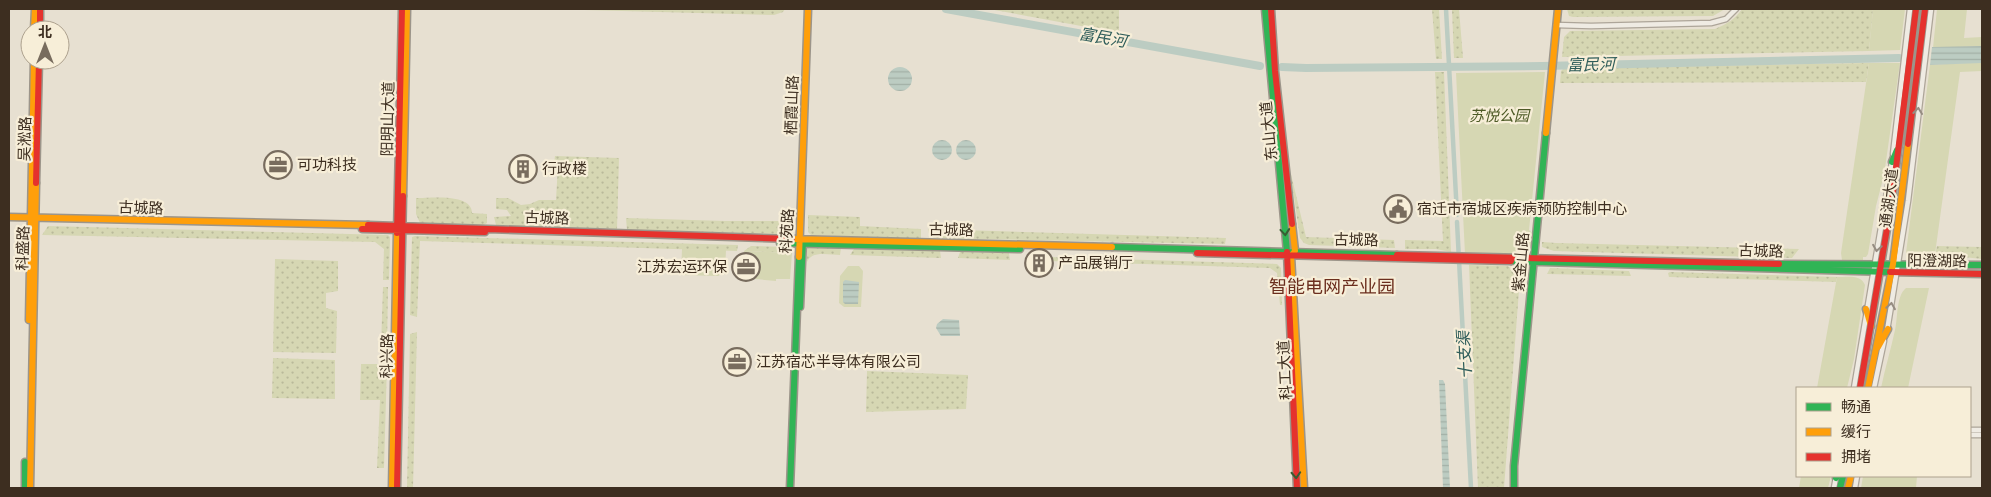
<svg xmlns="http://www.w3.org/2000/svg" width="1991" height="497" font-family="'PT Serif','Noto Sans SC',serif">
<defs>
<pattern id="grass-dots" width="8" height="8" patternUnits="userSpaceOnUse" patternTransform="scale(1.25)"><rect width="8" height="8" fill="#d6d7b3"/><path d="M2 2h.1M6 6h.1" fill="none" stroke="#b9b99a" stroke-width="1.8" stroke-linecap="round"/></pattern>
<pattern id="water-rules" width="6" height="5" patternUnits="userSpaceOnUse" patternTransform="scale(1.25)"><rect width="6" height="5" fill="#bcccc2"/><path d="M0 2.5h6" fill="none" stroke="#a2b0a6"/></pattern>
</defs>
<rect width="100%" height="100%" fill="#e7e0d1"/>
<path fill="url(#grass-dots)" d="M 546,9 L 785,9 L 783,12 L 774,15 Z
M 989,9 L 1119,9 L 1119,33 Z
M 1432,9 L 1439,9 L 1442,59 L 1436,59 Z
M 1452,9 L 1459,9 L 1463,58 L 1454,58 Z
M 1567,9 L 1725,9 L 1713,16 L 1573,17 L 1569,16 Z
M 1742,9 L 1873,9 L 1869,51 L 1562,57 L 1564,37 L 1570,31 L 1715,29 C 1727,24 1735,19 1742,9 Z
M 1869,63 L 1866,82 L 1560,83 L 1561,71 L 1564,68 Z
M 1435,72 L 1444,72 L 1451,252 L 1436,249 L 1405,249 L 1405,240 L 1443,241 Z
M 555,156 L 619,158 L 617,229 L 496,225 L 494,217 L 511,216 L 507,210 L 496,209 L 496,198 L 508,198 L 521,205 L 530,204 L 539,200 L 556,200 L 558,164 L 554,163 Z
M 1290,170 L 1306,237 L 1394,240 L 1395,248 L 1309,245 L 1304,243 L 1300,238 Z
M 416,198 C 431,198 472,193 472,213 L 487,214 L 487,223 L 482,226 L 420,223 L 416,214 Z
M 808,215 L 860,217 L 860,226 L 921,229 L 921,239 L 811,235 L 808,232 Z
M 626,218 L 725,221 L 790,221 L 789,231 L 782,234 L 627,230 Z
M 48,226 L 388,235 L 390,237 L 389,280 L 383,280 L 384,249 L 375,242 L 42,235 Z
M 928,229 L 1226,238 L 1225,244 L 930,238 Z
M 415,236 L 738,245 L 737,251 L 420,241 L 417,317 L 410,315 L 412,237 Z
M 1542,242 L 1556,243 L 1799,249 L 1792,258 L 1554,251 L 1542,247 Z
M 751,246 L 788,247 L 791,249 L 792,253 L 744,251 Z
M 1937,246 L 1982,247 L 1982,259 L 1935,254 Z
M 809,247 L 841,248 L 840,255 C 829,255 812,250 807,262 L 807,249 Z
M 854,249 L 940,251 L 941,258 L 850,255 Z
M 960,252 L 1009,253 L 1010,260 L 958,258 Z
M 1048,257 L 1277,264 L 1281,268 L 1282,305 L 1280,305 L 1277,273 L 1270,268 L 1048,261 Z
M 275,259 L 338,261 L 338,291 L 326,293 L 326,308 L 337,311 L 336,353 L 273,352 Z
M 1469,265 L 1508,266 L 1520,277 L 1504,488 L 1478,488 Z
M 1550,268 L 1629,271 L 1631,276 L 1547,274 Z
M 1670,272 L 1837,277 L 1836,282 L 1669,277 L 1668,273 Z
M 383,287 L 388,287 L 387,347 L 381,347 Z
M 417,332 L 413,488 L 407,488 L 410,334 Z
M 273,358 L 335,360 L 335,399 L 272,398 Z
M 361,364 L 387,364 L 384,468 L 377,468 L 380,400 L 360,400 Z
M 867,371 L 968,375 L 966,409 L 866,412 Z"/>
<path fill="#d6d7b3" d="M 1873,9 L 1905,9 L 1900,50 L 1869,51 Z
M 1937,9 L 1967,9 L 1964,38 L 1982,37 L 1982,46 L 1933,48 Z
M 1982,62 L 1982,71 L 1960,72 L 1935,254 L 1909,254 L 1906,253 L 1930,65 Z
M 1869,63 L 1900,63 L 1884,175 L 1876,206 L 1868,254 L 1866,257 L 1863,257 L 1863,261 L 1842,260 L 1841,253 Z
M 1545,72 L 1529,230 L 1533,234 C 1532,245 1531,252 1519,254 L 1465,254 L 1456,73 Z
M 682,249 L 726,250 L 725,272 L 718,276 L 681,275 Z
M 744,251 L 792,253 L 790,279 L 776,279 L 776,281 L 745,278 L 743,275 Z
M 848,266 L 859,266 L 863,271 L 861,307 L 844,307 L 839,303 L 840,276 Z
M 1837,277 C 1847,277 1861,274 1865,285 L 1854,359 L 1847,388 L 1817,388 Z
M 1906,288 L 1929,288 L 1908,388 L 1881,388 C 1885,368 1891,349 1895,330 C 1898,318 1896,296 1906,288 Z
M 1801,476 L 1831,476 L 1828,488 L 1799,488 Z
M 1863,476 L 1917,476 L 1916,488 L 1861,488 Z"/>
<path fill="url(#water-rules)" d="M 1982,46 L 1982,63 L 1930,65 L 1932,47 Z
M888 79a12 12 0 1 1 24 0a12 12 0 1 1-24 0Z
M932 150a10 10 0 1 1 20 0a10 10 0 1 1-20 0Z
M956 150a10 10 0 1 1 20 0a10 10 0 1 1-20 0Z
M 845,280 L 859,282 L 858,304 L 845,304 L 843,302 L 843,282 Z
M 943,319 L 959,320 L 960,336 L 941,336 L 936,328 L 937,324 Z
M 1439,380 L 1443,380 L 1445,384 L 1450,488 L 1443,488 Z"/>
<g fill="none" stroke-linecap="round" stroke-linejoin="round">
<path stroke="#bcccc2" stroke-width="4.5" d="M 1446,9 L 1457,215
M 1457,222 L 1471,488"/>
<path stroke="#bcccc2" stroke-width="8" d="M 946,9 L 1260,66
M 1282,67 L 1306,68 L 1542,66 L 1899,58"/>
<defs>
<path id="street" d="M 1556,25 L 1591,26 L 1711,23 L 1726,19 L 1736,9
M 1893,154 L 1910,9
M 1887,331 L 1908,201 L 1931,9
M 1854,388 L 1892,162
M 1874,388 L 1884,341
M 1970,430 L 1982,430
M 1970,435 L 1982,435
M 1834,488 L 1836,477
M 1855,488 L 1857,476"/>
<path id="fast" d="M 1265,9 L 1287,252
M 1892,162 L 1897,150
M 780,243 L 1020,249
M 1112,247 L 1397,255
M 1511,261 L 1890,272
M 1779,264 L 1982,265
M 800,307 L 803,240
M 25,462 L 25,488
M 1836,478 L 1837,476
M 790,488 L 799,257
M 1514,488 L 1514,466 L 1546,133
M 1840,488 L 1843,476"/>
<path id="slow" d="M 34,30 L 35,9
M 1546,133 L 1558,9
M 403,196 L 407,9
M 9,217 L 368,225
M 1292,224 L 1295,251 L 1291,256 L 1304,488
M 792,239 L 1112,247
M 799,257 L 808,9
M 1866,309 L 1871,326
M 29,320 L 34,60
M 1878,347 L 1888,329
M 1868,388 L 1893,264 L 1908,144
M 30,488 L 36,183
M 392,488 L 397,233
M 1848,488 L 1851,476"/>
<path id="jam" d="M 40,9 L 40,30
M 1271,9 L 1275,71 L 1292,224
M 1908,144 L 1925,9
M 36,183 L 39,60
M 368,225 L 792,239
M 362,229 L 485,232
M 397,233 L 402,9
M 1287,252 L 1297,488
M 1197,253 L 1511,261
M 1397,255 L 1779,264
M 1890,272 L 1982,274
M 1860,388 L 1892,199 L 1916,9
M 397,488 L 403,196"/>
</defs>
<use href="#street" stroke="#ada599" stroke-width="7"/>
<use href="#fast" stroke="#9c958a" stroke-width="9"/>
<use href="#slow" stroke="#9c958a" stroke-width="9"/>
<use href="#jam" stroke="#9c958a" stroke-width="9"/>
<use href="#street" stroke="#efebe3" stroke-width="4.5"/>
<use href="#fast" stroke="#30b455" stroke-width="6"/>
<use href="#slow" stroke="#ff9f0a" stroke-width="6"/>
<use href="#jam" stroke="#e5322d" stroke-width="6"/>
</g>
<defs><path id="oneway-chevron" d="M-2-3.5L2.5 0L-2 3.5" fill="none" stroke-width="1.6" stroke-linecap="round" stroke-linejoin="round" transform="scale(1.25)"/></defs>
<g stroke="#968c82">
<use href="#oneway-chevron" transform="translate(1918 111) rotate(-83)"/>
<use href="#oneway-chevron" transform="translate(1877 248) rotate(99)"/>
<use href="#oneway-chevron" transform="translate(1891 306) rotate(-81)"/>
</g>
<g stroke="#385d33">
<use href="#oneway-chevron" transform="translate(1285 232) rotate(85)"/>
<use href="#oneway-chevron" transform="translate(1296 475) rotate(87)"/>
</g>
<defs>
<symbol id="office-ring" viewBox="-11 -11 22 22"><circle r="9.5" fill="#f7eed8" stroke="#786c5e" stroke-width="1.5"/><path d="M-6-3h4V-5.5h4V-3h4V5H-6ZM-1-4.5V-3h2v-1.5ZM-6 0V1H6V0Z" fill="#786c5e"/></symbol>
<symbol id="building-ring" viewBox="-11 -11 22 22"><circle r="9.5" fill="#f7eed8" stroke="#786c5e" stroke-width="1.5"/><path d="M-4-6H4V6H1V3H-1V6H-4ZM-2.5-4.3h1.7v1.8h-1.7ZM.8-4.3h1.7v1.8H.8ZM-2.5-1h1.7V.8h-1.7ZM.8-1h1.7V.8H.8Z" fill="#786c5e"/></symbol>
<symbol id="civic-ring" viewBox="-11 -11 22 22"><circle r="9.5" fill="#f7eed8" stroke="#786c5e" stroke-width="1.5"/><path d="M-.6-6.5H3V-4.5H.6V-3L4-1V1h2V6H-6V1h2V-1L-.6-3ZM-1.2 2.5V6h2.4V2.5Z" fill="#786c5e"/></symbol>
</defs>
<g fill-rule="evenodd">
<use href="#office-ring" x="262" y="149" width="32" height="32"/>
<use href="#building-ring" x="507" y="153" width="32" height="32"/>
<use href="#civic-ring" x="1382" y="193" width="32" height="32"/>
<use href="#building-ring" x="1023" y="247" width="32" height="32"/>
<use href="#office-ring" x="730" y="251" width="32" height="32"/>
<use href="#office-ring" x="721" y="346" width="32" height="32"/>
</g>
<g text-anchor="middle" stroke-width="4.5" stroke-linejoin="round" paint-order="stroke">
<g font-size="15" fill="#3d2e20" stroke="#f7eed8">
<text transform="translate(792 105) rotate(-88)" y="5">栖霞山路</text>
<text transform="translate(388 119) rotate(-89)" y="5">阳明山大道</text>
<text transform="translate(1269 131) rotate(-96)" y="5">东山大道</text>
<text transform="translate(25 139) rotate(-89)" y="5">吴淞路</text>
<text transform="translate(1889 198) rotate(-83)" y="5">通湖大道</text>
<text transform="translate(141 208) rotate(2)" y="5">古城路</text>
<text transform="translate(547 218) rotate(2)" y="5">古城路</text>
<text transform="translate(951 230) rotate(1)" y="5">古城路</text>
<text transform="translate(787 231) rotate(-86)" y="5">科苑路</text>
<text transform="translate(1356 240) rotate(1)" y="5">古城路</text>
<text transform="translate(23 248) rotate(-88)" y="5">科盛路</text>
<text transform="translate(1761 251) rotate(2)" y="5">古城路</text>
<text transform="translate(1937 261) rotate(1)" y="5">阳澄湖路</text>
<text transform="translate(1521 262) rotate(-85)" y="5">紫金山路</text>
<text transform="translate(387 356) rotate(-89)" y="5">科兴路</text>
<text transform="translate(1285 370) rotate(-93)" y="5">科工大道</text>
</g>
<g font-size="15" font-style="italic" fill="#4d5a26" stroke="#f7eed8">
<text x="1499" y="121">苏悦公园</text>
</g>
<g font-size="15" fill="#3d2e20" stroke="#f7eed8" text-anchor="start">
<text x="297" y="170">可功科技</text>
<text x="542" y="174">行政楼</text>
<text x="1417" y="214">宿迁市宿城区疾病预防控制中心</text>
<text x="1058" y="268">产品展销厅</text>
<text x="727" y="272" text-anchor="end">江苏宏运环保</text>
<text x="756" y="367">江苏宿芯半导体有限公司</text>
</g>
<g font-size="16" font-style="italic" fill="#2f5d5a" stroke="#f7eed8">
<text transform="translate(1103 37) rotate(10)" y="6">富民河</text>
<text transform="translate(1591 64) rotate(-1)" y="6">富民河</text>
<text transform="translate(1464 355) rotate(-93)" y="6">十支渠</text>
</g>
<g font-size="18" fill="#6b2e1e" stroke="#f7eed8">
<text x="1332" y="293">智能电网产业园</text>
</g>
</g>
<rect width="1991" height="497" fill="none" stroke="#3d2e20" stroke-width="20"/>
<rect x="1796" y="387" width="175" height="90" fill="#f7eed8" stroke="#ada18e"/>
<rect x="1806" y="403" width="25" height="8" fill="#30b455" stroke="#ada18e"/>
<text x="1841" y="412" font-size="15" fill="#3d2e20">畅通</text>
<rect x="1806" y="428" width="25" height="8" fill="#ff9f0a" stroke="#ada18e"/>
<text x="1841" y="437" font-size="15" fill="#3d2e20">缓行</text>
<rect x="1806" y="453" width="25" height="8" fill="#e5322d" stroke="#ada18e"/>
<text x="1841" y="462" font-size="15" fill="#3d2e20">拥堵</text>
<g transform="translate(45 45)"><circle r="24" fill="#f7eed8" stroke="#ada18e"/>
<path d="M0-4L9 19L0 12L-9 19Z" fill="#786c5e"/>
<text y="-8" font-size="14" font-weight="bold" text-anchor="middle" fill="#3d2e20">北</text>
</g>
</svg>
